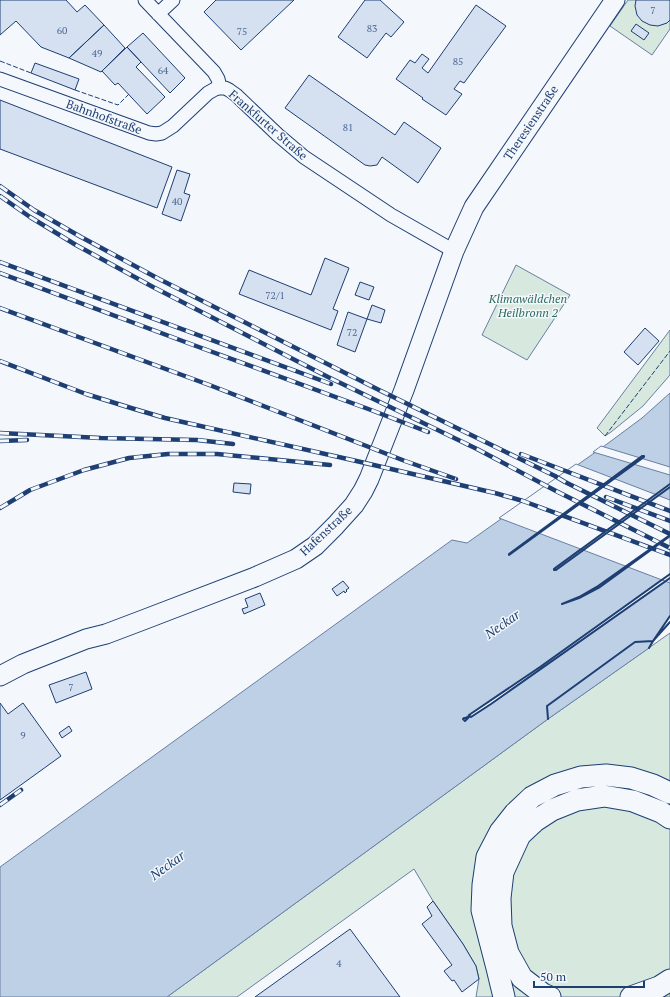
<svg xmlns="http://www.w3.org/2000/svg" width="670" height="997" font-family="'PT Serif',serif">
<rect width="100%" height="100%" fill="#f4f7fb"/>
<path fill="#d7e8df" stroke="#687fa3" d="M 628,0 L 670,0 L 670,29 L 652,55 L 610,26 Z
M 516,265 L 570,295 L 527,360 L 482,335 Z
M 670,330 L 670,375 L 643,406 L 611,432 L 605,436 L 597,428 Z
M 670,633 L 670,997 L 476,997 L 479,979 L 476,966 L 463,944 L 433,901 L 414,869 L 237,997 L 167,997 L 548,719 Z"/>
<path fill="#bed0e5" stroke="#687fa3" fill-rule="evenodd" d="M 670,393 L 670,484 L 554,568 L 554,570 L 556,570 L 670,487 L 670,535 L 598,586 L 581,597 L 600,587 L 670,536 L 670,574 L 540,667 L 463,719 L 465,721 L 470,716 L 471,717 L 491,704 L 670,578 L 670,616 L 649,648 L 548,719 L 167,997 L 0,997 L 0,867 L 452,540 L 467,543 L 607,444 L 642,418 ZM 642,456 L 644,456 L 644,457 L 509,555 L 509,554 Z"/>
<path fill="#f4f7fb" stroke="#687fa3" d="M 601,446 L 670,467 L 670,475 L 593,452 Z
M 576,464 L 670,500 L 670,583 L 499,518 Z"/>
<path fill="#d5e0f0" stroke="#1d3f73" d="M 0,0 L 66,0 L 77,12 L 85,5 L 104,25 L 69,58 L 41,47 L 16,21 L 0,35 Z
M 216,0 L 294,0 L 241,50 L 204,12 Z
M 365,0 L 380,0 L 404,22 L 391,37 L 386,33 L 367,58 L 338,37 Z
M 636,0 L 670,0 L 670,20 L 667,23 L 658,26 L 650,25 L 642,21 L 637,15 L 635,6 Z
M 476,5 L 506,26 L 464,83 L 460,81 L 454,89 L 462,94 L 446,115 L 422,99 L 423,98 L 396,79 L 410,60 L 415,63 L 422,54 L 429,59 L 422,68 L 428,73 Z
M 636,24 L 649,33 L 644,40 L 631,31 Z
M 104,25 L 125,48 L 101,72 L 69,58 Z
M 143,33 L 185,78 L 170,93 L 127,47 Z
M 127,47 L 141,62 L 136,67 L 165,97 L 147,114 L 118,83 L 115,85 L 102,71 Z
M 35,63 L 79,79 L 75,90 L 31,73 Z
M 309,75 L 395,135 L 404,122 L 441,148 L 418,183 L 382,157 L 377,165 L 370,166 L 365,165 L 285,108 Z
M 0,100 L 172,167 L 157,208 L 0,149 Z
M 177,170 L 190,174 L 184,193 L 190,195 L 181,221 L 162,214 Z
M 325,258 L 349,268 L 333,309 L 338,311 L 331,330 L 239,294 L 249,270 L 311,295 Z
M 360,282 L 374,287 L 369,300 L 355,295 Z
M 372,305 L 385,310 L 381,323 L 367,319 Z
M 348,312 L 367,319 L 355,352 L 337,345 Z
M 645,328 L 659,341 L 638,365 L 624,352 Z
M 234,483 L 251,484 L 250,494 L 233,492 Z
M 343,581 L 349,588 L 346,590 L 347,591 L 345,593 L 344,591 L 337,596 L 332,589 Z
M 260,593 L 265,605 L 244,614 L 242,609 L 248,607 L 245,599 Z
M 86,672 L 92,689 L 56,703 L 49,685 Z
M 0,703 L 8,714 L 23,703 L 61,756 L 0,800 Z
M 69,726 L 72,731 L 62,738 L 59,733 Z
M 433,901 L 463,944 L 476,966 L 479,979 L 462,992 L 454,980 L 452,981 L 444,971 L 452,965 L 422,924 L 432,916 L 427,907 Z
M 350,929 L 400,997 L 255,997 Z"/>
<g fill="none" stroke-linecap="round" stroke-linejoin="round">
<defs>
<path id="street" d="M 145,0 L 214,72 L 218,79 L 220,88
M 158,14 L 173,0
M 0,79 L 149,133 L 156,134 L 162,133 L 173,126 L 208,93 L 215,89 L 220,88 L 225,88 L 229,90 L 236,95 L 278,135 L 304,157 L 391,215 L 454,251"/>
<path id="secondary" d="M 0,676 L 23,664 L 86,639 L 106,634 L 143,620 L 255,577 L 296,559 L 315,546 L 335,526 L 354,505 L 363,491 L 369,479 L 404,390 L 454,251 L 474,207 L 615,0"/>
<path id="primary" d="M 504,997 L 497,968 L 482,910 L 483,885 L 487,857 L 500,832 L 515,813 L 532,797 L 555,785 L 581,777 L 606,775 L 631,778 L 653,785 L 670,793
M 550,997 L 543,994 L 522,978 L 508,953 L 501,926 L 500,898 L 503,872 L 520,835 L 535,821 L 552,810 L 577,800 L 604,796 L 633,801 L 661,812 L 670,818
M 631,997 L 659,987 L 670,980"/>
</defs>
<use href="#street" stroke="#1d3f73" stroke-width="15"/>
<use href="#secondary" stroke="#1d3f73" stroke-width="21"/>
<use href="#primary" stroke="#1d3f73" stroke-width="23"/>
<use href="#street" stroke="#f4f7fb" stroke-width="13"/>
<use href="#secondary" stroke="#f4f7fb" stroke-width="19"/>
<use href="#primary" stroke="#f4f7fb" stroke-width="21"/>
<defs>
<path id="rail" d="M 0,186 L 34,210 L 81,237 L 159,279 L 379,390 L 555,476 L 565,482 L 670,534
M 0,196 L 30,217 L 76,245 L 153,287 L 328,377 L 477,449 L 556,491 L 670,548
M 0,262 L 331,384
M 0,273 L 196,346 L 371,410 L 428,432
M 0,308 L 212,386 L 405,461 L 456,479
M 0,361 L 86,394 L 131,408 L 165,418 L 352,460 L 495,493 L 523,501 L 670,555
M 0,433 L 101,438 L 197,440 L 233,444
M 0,441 L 27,440
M 521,454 L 670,511
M 606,497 L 670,521
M 0,508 L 30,490 L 84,470 L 129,458 L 168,454 L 217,454 L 330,465
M 0,805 L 21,790"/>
</defs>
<use href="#rail" stroke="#1d3f73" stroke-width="4.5"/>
<use href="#rail" stroke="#f4f7fb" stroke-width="3" stroke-dasharray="9" stroke-linecap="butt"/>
<path stroke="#1d3f73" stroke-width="1" stroke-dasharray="5 2" stroke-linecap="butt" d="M 0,61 L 31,73
M 75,90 L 118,105 L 129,94
M 605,436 L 670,351"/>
<path stroke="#1d3f73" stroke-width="2" d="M 642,456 L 644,456 L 644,457 L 509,555 L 509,554 Z
M 670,535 L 598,586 L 579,597 L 562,604 L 579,598 L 600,587 L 670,536
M 554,569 L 554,570 L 556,570 L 670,487
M 554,569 L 670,484
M 670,574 L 540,667 L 469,715 L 470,716 L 466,718 L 464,718 L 463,719 L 465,721 L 470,716 L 471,717 L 491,704 L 670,578
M 670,616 L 653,641 L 670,622
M 548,719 L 547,706 L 635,642 L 653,641 L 649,648"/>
</g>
<g text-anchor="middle" stroke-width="3" stroke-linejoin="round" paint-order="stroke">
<g font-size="10" fill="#4b6792">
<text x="653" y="14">7</text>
<text x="372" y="32">83</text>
<text x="62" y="34">60</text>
<text x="242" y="35">75</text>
<text x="97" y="57">49</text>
<text x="458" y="65">85</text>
<text x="163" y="74">64</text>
<text x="348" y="131">81</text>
<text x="177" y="205">40</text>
<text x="275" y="299">72/1</text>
<text x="352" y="336">72</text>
<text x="71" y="691">7</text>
<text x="23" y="739">9</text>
<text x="339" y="967">4</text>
</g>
<g font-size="12" fill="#1d3f73" stroke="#f4f7fb">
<text transform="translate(104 117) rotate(20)" y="4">Bahnhofstraße</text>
<text transform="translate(531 123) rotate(-56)" y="4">Theresienstraße</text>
<text transform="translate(268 125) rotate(41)" y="4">Frankfurter Straße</text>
<text transform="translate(326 531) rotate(-43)" y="4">Hafenstraße</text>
</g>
<g font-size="12" font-style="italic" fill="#2c6c60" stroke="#f4f7fb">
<text x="528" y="303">Klimawäldchen<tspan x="528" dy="14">Heilbronn 2</tspan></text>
</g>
<g font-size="13" font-style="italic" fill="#1d3f73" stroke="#f4f7fb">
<text transform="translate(502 624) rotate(-35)" y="5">Neckar</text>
<text transform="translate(167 865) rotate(-36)" y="5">Neckar</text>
</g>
</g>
<path d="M534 981v6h110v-6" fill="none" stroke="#1d3f73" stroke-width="2"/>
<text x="540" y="981" font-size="12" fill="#1d3f73" stroke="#f4f7fb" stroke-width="3" paint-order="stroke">50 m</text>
</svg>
